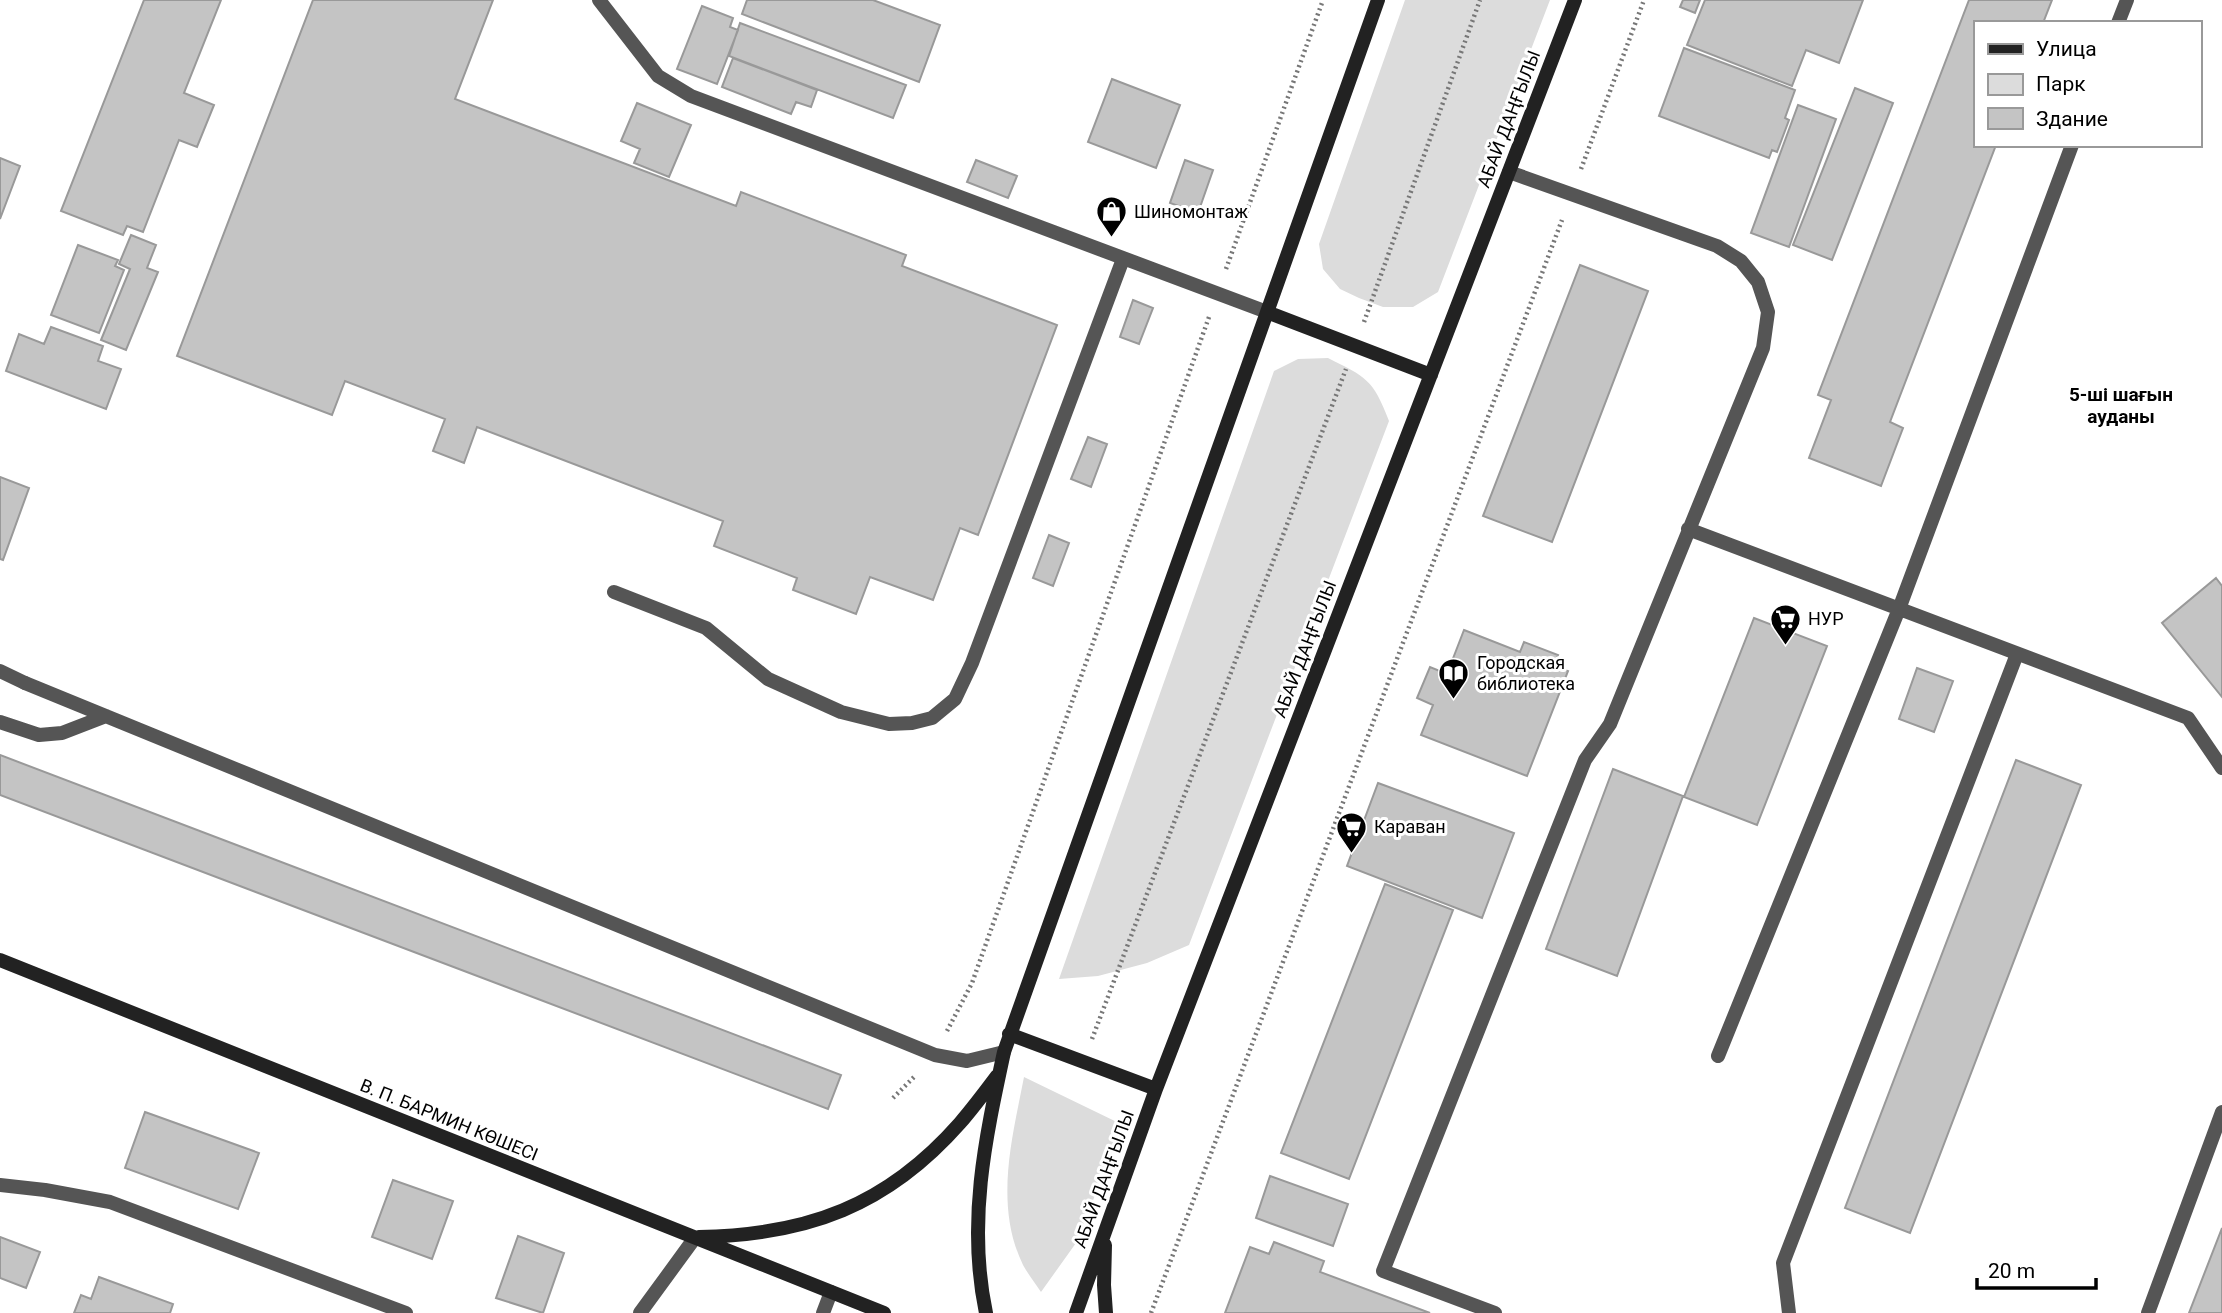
<svg xmlns="http://www.w3.org/2000/svg" width="2222" height="1313" font-family="Roboto,sans-serif">
<rect width="100%" height="100%" fill="#fff"/>
<path fill="#dcdcdc" d="M 1405,0 L 1550,0 L 1438,292 L 1413,307 L 1383,307 L 1359,298 L 1340,289 L 1323,269 L 1319,244 Z
M 1328,358 C 1366,377 1373,379 1389,421 L 1189,945 L 1147,963 L 1098,976 L 1059,979 L 1274,371 L 1298,359 Z
M 1024,1077 L 1123,1125 L 1076,1243 L 1041,1292 C 1035,1283 1028,1274 1023,1265 C 994,1205 1012,1139 1024,1077 Z"/>
<path fill="#c4c4c4" stroke="#999" stroke-width="2" d="M 144,0 L 221,0 L 184,93 L 214,105 L 197,147 L 179,140 L 143,232 L 127,226 L 123,235 L 61,211 Z
M 313,0 L 493,0 L 455,99 L 736,206 L 741,192 L 906,255 L 902,266 L 1057,325 L 978,535 L 960,528 L 933,600 L 870,577 L 856,614 L 793,590 L 797,578 L 714,546 L 723,521 L 477,427 L 464,463 L 433,451 L 445,419 L 345,381 L 332,415 L 177,356 Z
M 747,0 L 873,0 L 940,25 L 919,82 L 742,14 Z
M 1683,0 L 1700,0 L 1695,13 L 1680,7 Z
M 1705,0 L 1863,0 L 1839,63 L 1806,50 L 1792,86 L 1687,45 Z
M 1969,0 L 2052,0 L 2043,23 L 1975,23 L 1975,145 L 1996,145 L 1890,422 L 1903,428 L 1881,486 L 1809,458 L 1831,400 L 1818,395 Z
M 702,6 L 733,18 L 730,27 L 738,30 L 717,84 L 677,69 Z
M 740,23 L 906,85 L 893,118 L 729,56 Z
M 1684,48 L 1795,90 L 1785,118 L 1789,120 L 1777,152 L 1772,150 L 1769,158 L 1659,116 Z
M 733,58 L 817,90 L 811,107 L 796,102 L 791,114 L 722,87 Z
M 1112,79 L 1180,105 L 1156,168 L 1088,142 Z
M 1855,88 L 1893,103 L 1832,260 L 1793,245 Z
M 637,103 L 691,125 L 669,177 L 634,163 L 640,149 L 621,141 Z
M 1798,105 L 1836,119 L 1789,247 L 1751,233 Z
M 0,158 L 20,166 L 0,219 Z
M 976,160 L 1017,176 L 1008,198 L 967,182 Z
M 1185,160 L 1213,170 L 1198,213 L 1170,203 Z
M 131,235 L 156,245 L 147,268 L 158,272 L 126,350 L 101,340 L 130,269 L 119,264 Z
M 78,245 L 118,260 L 115,266 L 124,270 L 99,333 L 51,315 Z
M 1580,265 L 1648,291 L 1552,542 L 1483,516 Z
M 1133,300 L 1153,308 L 1139,344 L 1120,337 Z
M 51,327 L 103,346 L 98,361 L 121,369 L 106,409 L 6,371 L 19,334 L 44,344 Z
M 1088,437 L 1107,444 L 1091,487 L 1071,479 Z
M 0,477 L 29,488 L 3,560 L 0,559 Z
M 1049,535 L 1069,543 L 1053,586 L 1033,578 Z
M 2216,578 L 2222,586 L 2222,697 L 2162,623 Z
M 1754,618 L 1827,646 L 1757,825 L 1684,797 Z
M 1464,630 L 1520,652 L 1524,642 L 1558,655 L 1553,666 L 1568,671 L 1527,776 L 1421,735 L 1433,705 L 1417,698 L 1430,667 L 1447,674 Z
M 1917,668 L 1953,681 L 1934,732 L 1899,719 Z
M 0,755 L 841,1075 L 828,1109 L 0,795 Z
M 2016,760 L 2081,785 L 1910,1233 L 1845,1208 Z
M 1613,769 L 1683,796 L 1617,976 L 1546,949 Z
M 1378,783 L 1514,833 L 1482,918 L 1347,866 Z
M 1385,884 L 1453,910 L 1349,1179 L 1281,1153 Z
M 145,1112 L 259,1153 L 238,1209 L 125,1168 Z
M 1270,1176 L 1348,1204 L 1333,1246 L 1256,1218 Z
M 393,1180 L 453,1201 L 432,1259 L 372,1237 Z
M 2222,1228 L 2222,1313 L 2189,1313 Z
M 518,1236 L 564,1253 L 543,1313 L 496,1298 Z
M 0,1237 L 40,1252 L 26,1288 L 0,1278 Z
M 1274,1242 L 1324,1261 L 1320,1272 L 1430,1313 L 1225,1313 L 1250,1247 L 1269,1254 Z
M 99,1277 L 173,1304 L 170,1313 L 74,1313 L 81,1295 L 91,1299 Z"/>
<g fill="none" stroke-linecap="round" stroke-linejoin="round">
<path stroke="#777" stroke-width="4.5" stroke-dasharray="2 3.5" stroke-linecap="butt" d="M 1581,169 L 1644,0
M 1226,269 L 1323,0
M 1364,322 L 1480,0
M 947,1031 L 972,983 L 1209,317
M 1092,1039 L 1346,369
M 893,1098 L 916,1075
M 1151,1313 L 1562,220"/>
<path stroke="#555" stroke-width="14" d="M 599,0 L 658,76 L 691,96 L 1267,312
M 614,592 L 706,628 L 768,679 L 841,712 L 889,724 L 912,723 L 932,718 L 955,699 L 972,663 L 1123,259
M 0,671 L 25,683
M 0,1185 L 45,1190 L 110,1202 L 406,1313
M 640,1313 L 694,1239
M 823,1313 L 831,1292"/>
<path stroke="#555" stroke-width="14" d="M 2118,23 L 2127,0
M 1688,529 L 2188,718 L 2222,768
M 25,683 L 935,1055 L 967,1061 L 1004,1052
M 0,722 L 39,735 L 62,733 L 106,716
M 1718,1056 L 1899,609 L 2072,145
M 1495,1313 L 1383,1271 L 1585,760 L 1610,724 L 1763,348 L 1768,312 L 1758,282 L 1741,261 L 1717,246 L 1509,172
M 1789,1313 L 1783,1263 L 2017,654
M 2148,1313 L 2222,1112"/>
<path stroke="#222" stroke-width="14" d="M 1267,312 L 1431,375
M 0,960 L 884,1313
M 1009,1034 L 1156,1089
M 699,1237 C 807,1235 887,1206 960,1123 C 973,1108 985,1092 997,1076
M 1105,1245 L 1104,1285 L 1106,1313
M 986,1313 C 967,1223 985,1140 1004,1052 L 1378,0
M 1076,1313 L 1156,1089 L 1575,0"/>
</g>
<defs>
<symbol id="shop-pin" viewBox="-11 -11 22 30"><path d="M0 17L-7.5 6A9.5 9.5 0 1 1 7.5 6Z" fill="#000" stroke="#fff"/><path d="M-5-2.5h2.3a2.7 3.5 0 0 1 5.4 0H5L5.5 6h-11ZM-1.5-2.5h3a1.5 2.3 0 0 0-3 0Z" fill="#fff"/></symbol>
<symbol id="supermarket-pin" viewBox="-11 -11 22 30"><path d="M0 17L-7.5 6A9.5 9.5 0 1 1 7.5 6Z" fill="#000" stroke="#fff"/><path d="M-6-5.5h2.5l.6 2H6L4.5 2H-2.5L-4.4-4H-6ZM-1.5 3.2a1.3 1.3 0 1 0 .1 0ZM3 3.2a1.3 1.3 0 1 0 .1 0Z" fill="#fff"/></symbol>
<symbol id="library-pin" viewBox="-11 -11 22 30"><path d="M0 17L-7.5 6A9.5 9.5 0 1 1 7.5 6Z" fill="#000" stroke="#fff"/><path d="M-6-4Q-3-5.5-.7-3.5V5Q-3 3-6 4ZM6-4Q3-5.5 .7-3.5V5Q3 3 6 4Z" fill="#fff"/></symbol>
</defs>
<g fill-rule="evenodd">
<use href="#shop-pin" x="1094" y="194" width="35" height="47"/>
<use href="#supermarket-pin" x="1768" y="602" width="35" height="47"/>
<use href="#library-pin" x="1436" y="656" width="35" height="47"/>
<use href="#supermarket-pin" x="1334" y="810" width="35" height="47"/>
</g>
<g text-anchor="middle" stroke-width="6" stroke-linejoin="round" paint-order="stroke">
<g font-size="18" fill="#000" stroke="#fff">
<text transform="translate(1509 119) rotate(-69)" y="6">АБАЙ ДАҢҒЫЛЫ</text>
<text transform="translate(1305 649) rotate(-69)" y="6">АБАЙ ДАҢҒЫЛЫ</text>
<text transform="translate(449 1120) rotate(22)" y="6">В. П. БАРМИН КӨШЕСІ</text>
<text transform="translate(1104 1179) rotate(-70)" y="6">АБАЙ ДАҢҒЫЛЫ</text>
</g>
<g font-size="18" fill="#000" stroke="#fff" text-anchor="start">
<text x="1134" y="218">Шиномонтаж</text>
<text x="1808" y="625">НУР</text>
<text x="1477" y="669">Городская<tspan x="1477" dy="21">библиотека</tspan></text>
<text x="1374" y="833">Караван</text>
</g>
<g font-size="19" font-weight="bold" fill="#000" stroke="#fff">
<text x="2121" y="401">5-ші шағын<tspan x="2121" dy="22">ауданы</tspan></text>
</g>
</g>
<rect x="1974" y="21" width="228" height="126" fill="#ffffff" stroke="#999999" stroke-width="2"/>
<rect x="1988" y="44" width="35" height="10" fill="#222222" stroke="#999999" stroke-width="2"/>
<text x="2036" y="56" font-size="21" fill="#000000">Улица</text>
<rect x="1988" y="74" width="35" height="21" fill="#dcdcdc" stroke="#999999" stroke-width="2"/>
<text x="2036" y="91" font-size="21" fill="#000000">Парк</text>
<rect x="1988" y="108" width="35" height="21" fill="#c4c4c4" stroke="#999999" stroke-width="2"/>
<text x="2036" y="126" font-size="21" fill="#000000">Здание</text>
<path d="M1977 1278v10h119v-10" fill="none" stroke="#000000" stroke-width="3.5"/>
<text x="1988" y="1278" font-size="21" fill="#000000" stroke="#ffffff" stroke-width="5" paint-order="stroke">20 m</text>
</svg>
